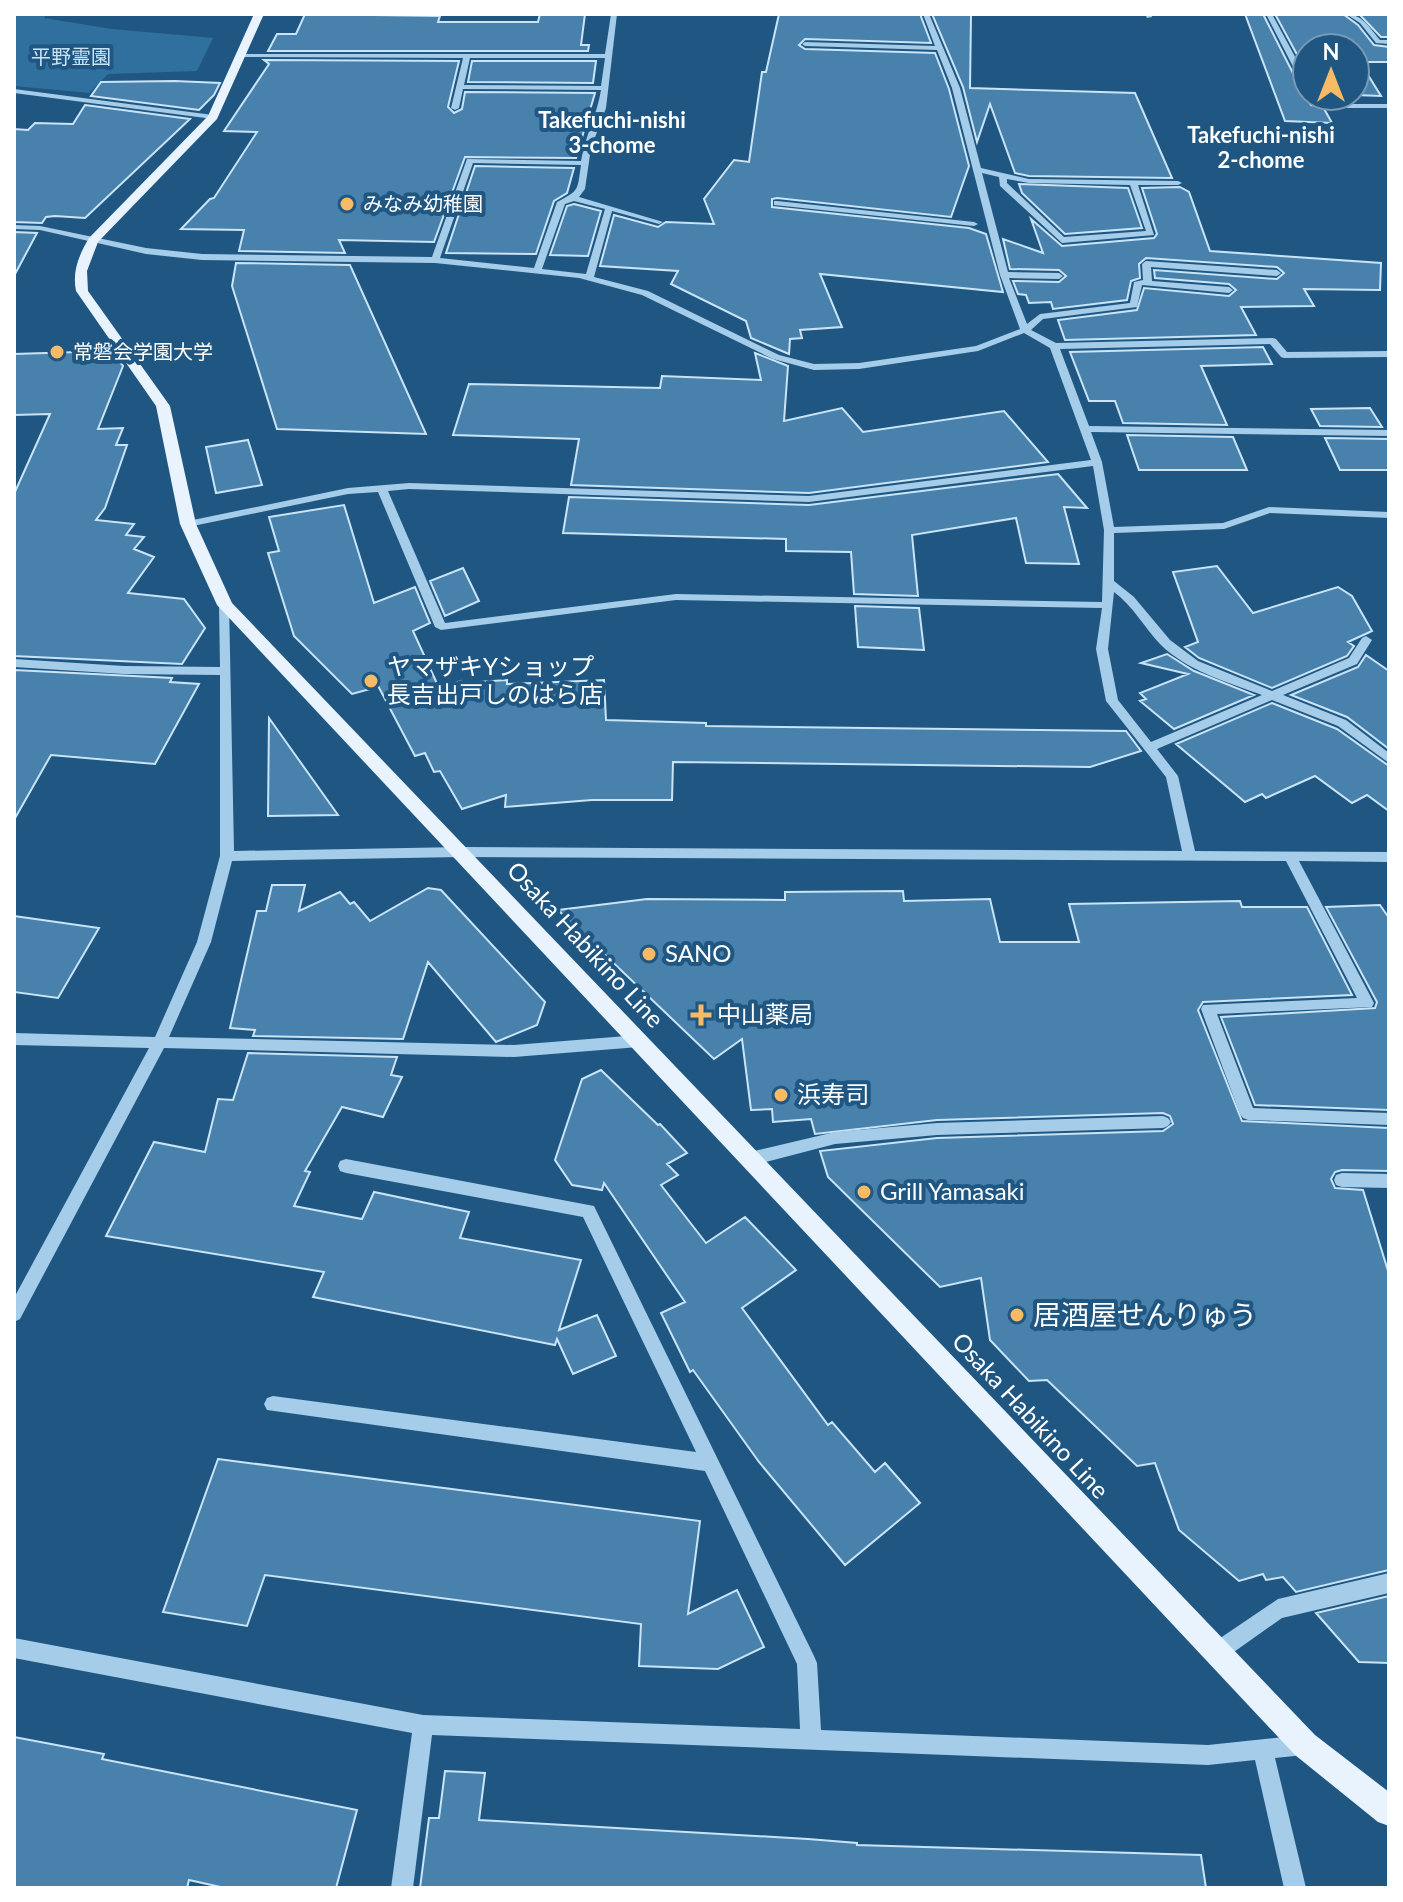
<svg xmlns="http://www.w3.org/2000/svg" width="1403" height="1902" font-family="Lato,'Noto Sans JP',sans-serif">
<rect width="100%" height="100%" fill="#1f5782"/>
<path fill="#2f709e" d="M 14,14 L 47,14 L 44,18 L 112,29 L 213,38 L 197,71 L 108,74 L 89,93 L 14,86 Z"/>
<path fill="#4881ab" stroke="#c9e4f7" stroke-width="2" d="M 305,14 L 440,16 L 438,22 L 538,22 L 540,14 L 585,14 L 581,45 L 589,45 L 588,51 L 268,51 L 277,34 L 296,34 Z
M 779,14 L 920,14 L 931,43 L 805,39 L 799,45 L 805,49 L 935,53 L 949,89 L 969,166 L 951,217 L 777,198 L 772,199 L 772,207 L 969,228 L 986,234 L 1003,292 L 820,274 L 842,327 L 800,330 L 802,338 L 790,339 L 789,354 L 751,338 L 746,321 L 671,284 L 678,271 L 600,266 L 614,215 L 658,227 L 666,222 L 714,224 L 704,199 L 734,160 L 749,162 L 762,72 L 766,72 Z
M 932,14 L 971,14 L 970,88 L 1135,93 L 1172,178 L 1029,176 L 1015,173 L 990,104 L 977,142 L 963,87 Z
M 1245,14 L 1263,14 L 1300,87 L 1307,91 L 1306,98 L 1311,105 L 1323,107 L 1332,123 L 1285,121 Z
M 1275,14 L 1343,14 L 1358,25 L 1374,45 L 1389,47 L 1389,62 L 1360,62 L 1381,96 L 1355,95 L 1355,48 L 1307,48 L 1307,73 Z
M 1359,14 L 1389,14 L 1389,37 L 1381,37 Z
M 264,60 L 459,61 L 448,107 L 454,113 L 462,109 L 465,92 L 595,93 L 576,158 L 465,157 L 434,242 L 339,240 L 345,253 L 239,251 L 244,230 L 181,229 L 210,199 L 214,198 L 257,132 L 224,131 L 269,64 Z
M 472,61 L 596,61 L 593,83 L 468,82 Z
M 175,81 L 220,83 L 214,95 L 199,110 L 91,96 L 101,82 Z
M 85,105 L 190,119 L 85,218 L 55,216 L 46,217 L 42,223 L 14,222 L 14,129 L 28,130 L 35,123 L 73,124 Z
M 475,166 L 574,168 L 567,193 L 554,201 L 536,254 L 446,253 Z
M 1019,184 L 1128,188 L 1142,228 L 1065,234 L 1022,193 Z
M 1180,187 L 1189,192 L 1210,251 L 1381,263 L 1380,290 L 1304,289 L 1314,306 L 1241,307 L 1256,335 L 1065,340 L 1058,320 L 1137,310 L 1144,288 L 1229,296 L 1236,290 L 1229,284 L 1155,278 L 1154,270 L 1277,279 L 1284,273 L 1277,267 L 1146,258 L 1139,264 L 1140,278 L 1131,281 L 1127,300 L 1053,309 L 1051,302 L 1029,303 L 1026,295 L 1018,294 L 1013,281 L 1059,282 L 1066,276 L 1059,270 L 1010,269 L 1003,239 L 1043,253 L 1031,219 L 1062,246 L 1154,238 L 1157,234 L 1142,188 Z
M 574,204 L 601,211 L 588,256 L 550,255 L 567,206 Z
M 14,232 L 37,233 L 14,276 Z
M 236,263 L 350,265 L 426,434 L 277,429 L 232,286 Z
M 1263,347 L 1272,364 L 1201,366 L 1227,425 L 1123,423 L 1115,401 L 1089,401 L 1070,352 Z
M 111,351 L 123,366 L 98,429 L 123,428 L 116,445 L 127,445 L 105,508 L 96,520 L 134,524 L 126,535 L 144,537 L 134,549 L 154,557 L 128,593 L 184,599 L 205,628 L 182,664 L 14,656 L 14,494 L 50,414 L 14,415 L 14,354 Z
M 755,353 L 788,366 L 784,421 L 842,408 L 863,432 L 1004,411 L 1048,462 L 809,493 L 571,485 L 579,439 L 453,435 L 469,384 L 660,388 L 662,376 L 761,380 Z
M 1370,408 L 1382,427 L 1320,426 L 1311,409 Z
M 1127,435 L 1233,437 L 1247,470 L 1139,470 Z
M 1325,438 L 1389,439 L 1389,470 L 1340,470 Z
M 248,440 L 262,485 L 216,493 L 206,447 Z
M 1058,474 L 1087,508 L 1064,507 L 1079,564 L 1026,563 L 1016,518 L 912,535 L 918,596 L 854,594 L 851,552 L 786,551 L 786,539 L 563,533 L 569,497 L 809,505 Z
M 344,505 L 374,603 L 415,587 L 430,623 L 413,631 L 439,688 L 461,681 L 462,683 L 507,680 L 507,684 L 604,680 L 606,720 L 706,723 L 706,726 L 1126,731 L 1141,751 L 1090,767 L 673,762 L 672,800 L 592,800 L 505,807 L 506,795 L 462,809 L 440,771 L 434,772 L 425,753 L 415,756 L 375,680 L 374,688 L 352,694 L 294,636 L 268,553 L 279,551 L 269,517 Z
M 1217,566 L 1253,613 L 1338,587 L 1352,596 L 1372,631 L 1348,642 L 1354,646 L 1347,656 L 1272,688 L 1199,658 L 1185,647 L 1198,642 L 1173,572 Z
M 463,568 L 479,601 L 445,616 L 430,581 Z
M 855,606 L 919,608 L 924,650 L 858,647 Z
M 1167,654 L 1194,671 L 1254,695 L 1174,729 L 1140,701 L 1146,699 L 1140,693 L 1188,674 L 1141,663 Z
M 1366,655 L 1389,671 L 1389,749 L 1347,717 L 1291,695 L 1358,667 Z
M 14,670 L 172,678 L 170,682 L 199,684 L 155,764 L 51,755 L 14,820 Z
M 1272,703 L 1337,729 L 1389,766 L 1389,811 L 1367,795 L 1352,803 L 1315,776 L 1266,798 L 1262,794 L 1245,802 L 1176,744 Z
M 269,718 L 338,815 L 268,816 Z
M 272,885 L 305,885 L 299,911 L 340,892 L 350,904 L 354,902 L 370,921 L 428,888 L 441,890 L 545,1002 L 537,1025 L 496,1042 L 428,962 L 403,1039 L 253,1036 L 255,1030 L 230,1028 L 257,911 L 266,911 Z
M 903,891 L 904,901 L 990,899 L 1000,942 L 1079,942 L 1069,904 L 1240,901 L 1242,907 L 1307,907 L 1352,995 L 1203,1002 L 1198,1010 L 1242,1121 L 1389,1128 L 1389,1171 L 1342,1170 L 1335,1172 L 1331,1179 L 1335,1188 L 1363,1190 L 1389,1274 L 1389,1570 L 1296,1592 L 1283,1577 L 1266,1580 L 1263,1574 L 1239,1581 L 1179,1530 L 1155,1463 L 1137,1466 L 1047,1380 L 1029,1381 L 990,1340 L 981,1278 L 940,1287 L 828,1177 L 820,1151 L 937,1138 L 1163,1131 L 1173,1124 L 1170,1116 L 1163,1113 L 937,1120 L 815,1134 L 811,1119 L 773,1122 L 772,1109 L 751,1110 L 742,1039 L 714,1059 L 558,910 L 647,899 L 785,900 L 785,892 Z
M 1380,905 L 1389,918 L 1389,1110 L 1255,1105 L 1221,1017 L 1375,1008 L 1377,1002 L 1326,907 Z
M 14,916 L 99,928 L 58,998 L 14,992 Z
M 248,1053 L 397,1057 L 391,1075 L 402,1077 L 383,1117 L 342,1107 L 305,1171 L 310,1172 L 294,1206 L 362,1219 L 374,1192 L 469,1212 L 460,1238 L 581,1260 L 559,1330 L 597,1315 L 616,1356 L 573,1374 L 557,1339 L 555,1345 L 313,1297 L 324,1272 L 106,1236 L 154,1142 L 205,1152 L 218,1099 L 233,1100 Z
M 601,1070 L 658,1125 L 660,1124 L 687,1153 L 667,1164 L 678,1175 L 661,1185 L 706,1243 L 745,1217 L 796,1270 L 742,1308 L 828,1425 L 832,1422 L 875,1472 L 885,1463 L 920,1503 L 845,1565 L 759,1462 L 693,1370 L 690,1372 L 661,1313 L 685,1302 L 604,1183 L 602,1190 L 572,1185 L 555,1160 L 582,1079 Z
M 218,1459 L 700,1521 L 688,1614 L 737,1590 L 764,1647 L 718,1669 L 639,1666 L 641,1624 L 265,1575 L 247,1626 L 163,1612 Z
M 1389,1596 L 1389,1663 L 1359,1662 L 1316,1613 Z
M 14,1737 L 104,1754 L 102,1759 L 357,1810 L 336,1888 L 225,1888 L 189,1880 L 187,1888 L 14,1888 Z
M 445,1771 L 485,1773 L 479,1820 L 808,1839 L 857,1843 L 857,1845 L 1201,1855 L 1206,1888 L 420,1888 L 429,1818 L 439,1818 Z"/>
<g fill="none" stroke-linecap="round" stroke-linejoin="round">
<path fill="#a5cde9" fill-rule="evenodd" d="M 611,14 L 617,14 L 606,108 L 591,148 L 585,189 L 579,197 L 663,222 L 659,224 L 612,211 L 594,277 L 648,291 L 779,355 L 814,364 L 859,363 L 976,346 L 1020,329 L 1000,275 L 952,88 L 937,50 L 805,46 L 802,44 L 805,42 L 935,46 L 923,14 L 929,14 L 960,88 L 981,168 L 1029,179 L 1178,181 L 1182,183 L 1178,185 L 1138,185 L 1154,235 L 1062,243 L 1000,186 L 999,177 L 982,173 L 1008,272 L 1059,273 L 1063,276 L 1059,279 L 1009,278 L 1027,324 L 1040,314 L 1130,303 L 1134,282 L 1143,280 L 1142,264 L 1146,261 L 1277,270 L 1281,273 L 1277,276 L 1151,267 L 1152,281 L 1229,287 L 1233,290 L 1229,293 L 1142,285 L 1137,307 L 1043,319 L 1031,330 L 1056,343 L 1273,338 L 1276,339 L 1287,352 L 1389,351 L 1389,357 L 1284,358 L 1281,357 L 1270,344 L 1060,349 L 1089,426 L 1389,430 L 1389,436 L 1091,432 L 1102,462 L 1114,527 L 1223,523 L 1269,507 L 1389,512 L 1389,518 L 1270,513 L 1224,529 L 1114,533 L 1114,581 L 1134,597 L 1170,640 L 1198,661 L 1272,691 L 1349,658 L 1362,638 L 1366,636 L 1372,640 L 1357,664 L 1283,695 L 1346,720 L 1389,753 L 1389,763 L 1338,726 L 1272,700 L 1157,749 L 1178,776 L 1195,851 L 1389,852 L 1389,862 L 1299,861 L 1374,1003 L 1372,1007 L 1217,1014 L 1253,1108 L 1389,1113 L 1389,1125 L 1248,1120 L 1243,1118 L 1240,1114 L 1201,1009 L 1203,1005 L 1357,998 L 1286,861 L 462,857 L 232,861 L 211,942 L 169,1037 L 514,1045 L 639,1035 L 644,1037 L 646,1041 L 644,1045 L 639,1047 L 514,1057 L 164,1048 L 20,1319 L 14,1322 L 14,1298 L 149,1048 L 14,1045 L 14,1033 L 155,1037 L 197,942 L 220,856 L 220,675 L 124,674 L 14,667 L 14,659 L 124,666 L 220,667 L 219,605 L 225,602 L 229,603 L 234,851 L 462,847 L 1182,851 L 1166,777 L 1106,701 L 1096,649 L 1102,608 L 676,600 L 441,630 L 435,627 L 378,492 L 348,494 L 188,527 L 183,524 L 188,521 L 348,488 L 409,483 L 809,496 L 1091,460 L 1050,348 L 1024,333 L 978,351 L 859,369 L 814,370 L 773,359 L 642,295 L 579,278 L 435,263 L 202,260 L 146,254 L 40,230 L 14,229 L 14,225 L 40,226 L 146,248 L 202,254 L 432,257 L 467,159 L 581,161 C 585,136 597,115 601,90 L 463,89 L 459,108 L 455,110 L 451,108 L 463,58 L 240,57 L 238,54 L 605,54 ZM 470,58 L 605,58 L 601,86 L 464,85 ZM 473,163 L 581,165 C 577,191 580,190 557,202 L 534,268 L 440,258 ZM 1007,179 L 1029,183 L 1130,185 L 1146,231 L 1064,237 L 1007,183 ZM 574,201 L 605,209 L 586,274 L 542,269 L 565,204 ZM 1093,466 L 1104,530 L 1102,602 L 676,594 L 445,623 L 388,491 L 409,489 L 809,502 ZM 1114,592 C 1133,606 1144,627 1160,644 C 1187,671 1227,682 1262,695 L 1151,742 L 1118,700 L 1108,649 Z
M 1145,14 L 1151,14 L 1152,17 L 1147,18 Z
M 1266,14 L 1272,14 L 1307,79 L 1307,88 L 1303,86 Z
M 1346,14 C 1362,14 1370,28 1380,40 L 1389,40 L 1389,44 L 1376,43 L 1360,23 Z
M 14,89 L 213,115 L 217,117 L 213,119 L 14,93 Z
M 1308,96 L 1343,104 L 1389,104 L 1389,108 L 1343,108 L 1312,102 Z
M 777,201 L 974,222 L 978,224 L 974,226 L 774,205 L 774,201 Z
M 1163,1116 L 1168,1118 L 1171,1122 L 1168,1126 L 1163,1128 L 937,1135 L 835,1144 L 750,1166 L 744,1164 L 742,1159 L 744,1154 L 750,1152 L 835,1132 L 937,1123 Z
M 346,1159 L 594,1206 L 814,1656 L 817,1663 L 821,1730 L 1208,1745 L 1304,1735 L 1311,1738 L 1314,1745 L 1311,1752 L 1304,1755 L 1275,1758 L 1306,1888 L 1284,1888 L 1255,1760 L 1208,1765 L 432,1735 L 413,1888 L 391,1888 L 412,1733 L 14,1658 L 14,1638 L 423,1715 L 800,1729 L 797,1664 L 705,1471 L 267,1410 L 264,1404 L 267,1398 L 273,1396 L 696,1452 L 583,1217 L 346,1173 L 340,1171 L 338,1166 L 340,1161 Z
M 1342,1173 L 1389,1174 L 1389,1188 L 1342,1187 L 1336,1185 L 1334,1180 L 1336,1175 Z
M 1389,1573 L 1389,1593 L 1282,1618 L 1224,1659 L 1217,1662 L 1210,1659 L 1207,1652 L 1210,1645 L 1278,1599 Z"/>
<path fill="#e8f3fe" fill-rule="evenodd" d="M 254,14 L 264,14 L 217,119 L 98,242 L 87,271 L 88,291 L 170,406 L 196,524 L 232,603 L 1315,1735 L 1389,1792 L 1389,1826 L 1378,1822 L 1295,1755 L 217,605 L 180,524 L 156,406 L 76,291 C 72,271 79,255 89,238 L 208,116 Z"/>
</g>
<g fill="#f7ba65" stroke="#1f5782" stroke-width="3">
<circle cx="347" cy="204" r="8"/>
<circle cx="57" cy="352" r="8"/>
<circle cx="371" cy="681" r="8"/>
<circle cx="649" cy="954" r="8"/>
<path d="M697 1003h8v8h8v8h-8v8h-8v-8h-8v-8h8z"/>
<circle cx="781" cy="1095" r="8"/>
<circle cx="864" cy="1192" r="8"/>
<circle cx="1017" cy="1315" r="8"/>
</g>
<g text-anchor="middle" stroke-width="8" stroke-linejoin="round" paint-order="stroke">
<g font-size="20" fill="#c9e4f7" stroke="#1f5782">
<text x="71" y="64">平野霊園</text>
</g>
<g font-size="20" fill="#fff" stroke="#1f5782" text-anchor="start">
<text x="363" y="211">みなみ幼稚園</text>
<text x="73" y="359">常磐会学園大学</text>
</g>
<g font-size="22" font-weight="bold" fill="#fff" stroke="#1f5782">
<text x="612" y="128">Takefuchi-nishi<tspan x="612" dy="25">3-chome</tspan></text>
<text x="1261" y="143">Takefuchi-nishi<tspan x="1261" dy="25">2-chome</tspan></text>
</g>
<g font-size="24" fill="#fff" stroke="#1f5782" text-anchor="start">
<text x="387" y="675">ヤマザキYショップ<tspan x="387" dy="28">長吉出戸しのはら店</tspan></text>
<text x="665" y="962">SANO</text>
<text x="717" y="1023">中山薬局</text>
<text x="797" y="1103">浜寿司</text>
<text x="880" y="1200">Grill Yamasaki</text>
</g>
<g font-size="24" fill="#fff" stroke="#1f5782">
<text transform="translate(585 945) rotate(47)" y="8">Osaka Habikino Line</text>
<text transform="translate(1030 1416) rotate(47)" y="8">Osaka Habikino Line</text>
</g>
<g font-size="28" fill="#fff" stroke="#1f5782" text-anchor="start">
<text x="1033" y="1325">居酒屋せんりゅう</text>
</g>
</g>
<rect width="1403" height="1902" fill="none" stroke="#ffffff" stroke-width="32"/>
<g transform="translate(1331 72)"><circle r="38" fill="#1f5782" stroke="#799ab4" stroke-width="2"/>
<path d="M0-6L14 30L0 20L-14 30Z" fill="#f7ba65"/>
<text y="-12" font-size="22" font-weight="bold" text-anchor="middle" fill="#ffffff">N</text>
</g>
</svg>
